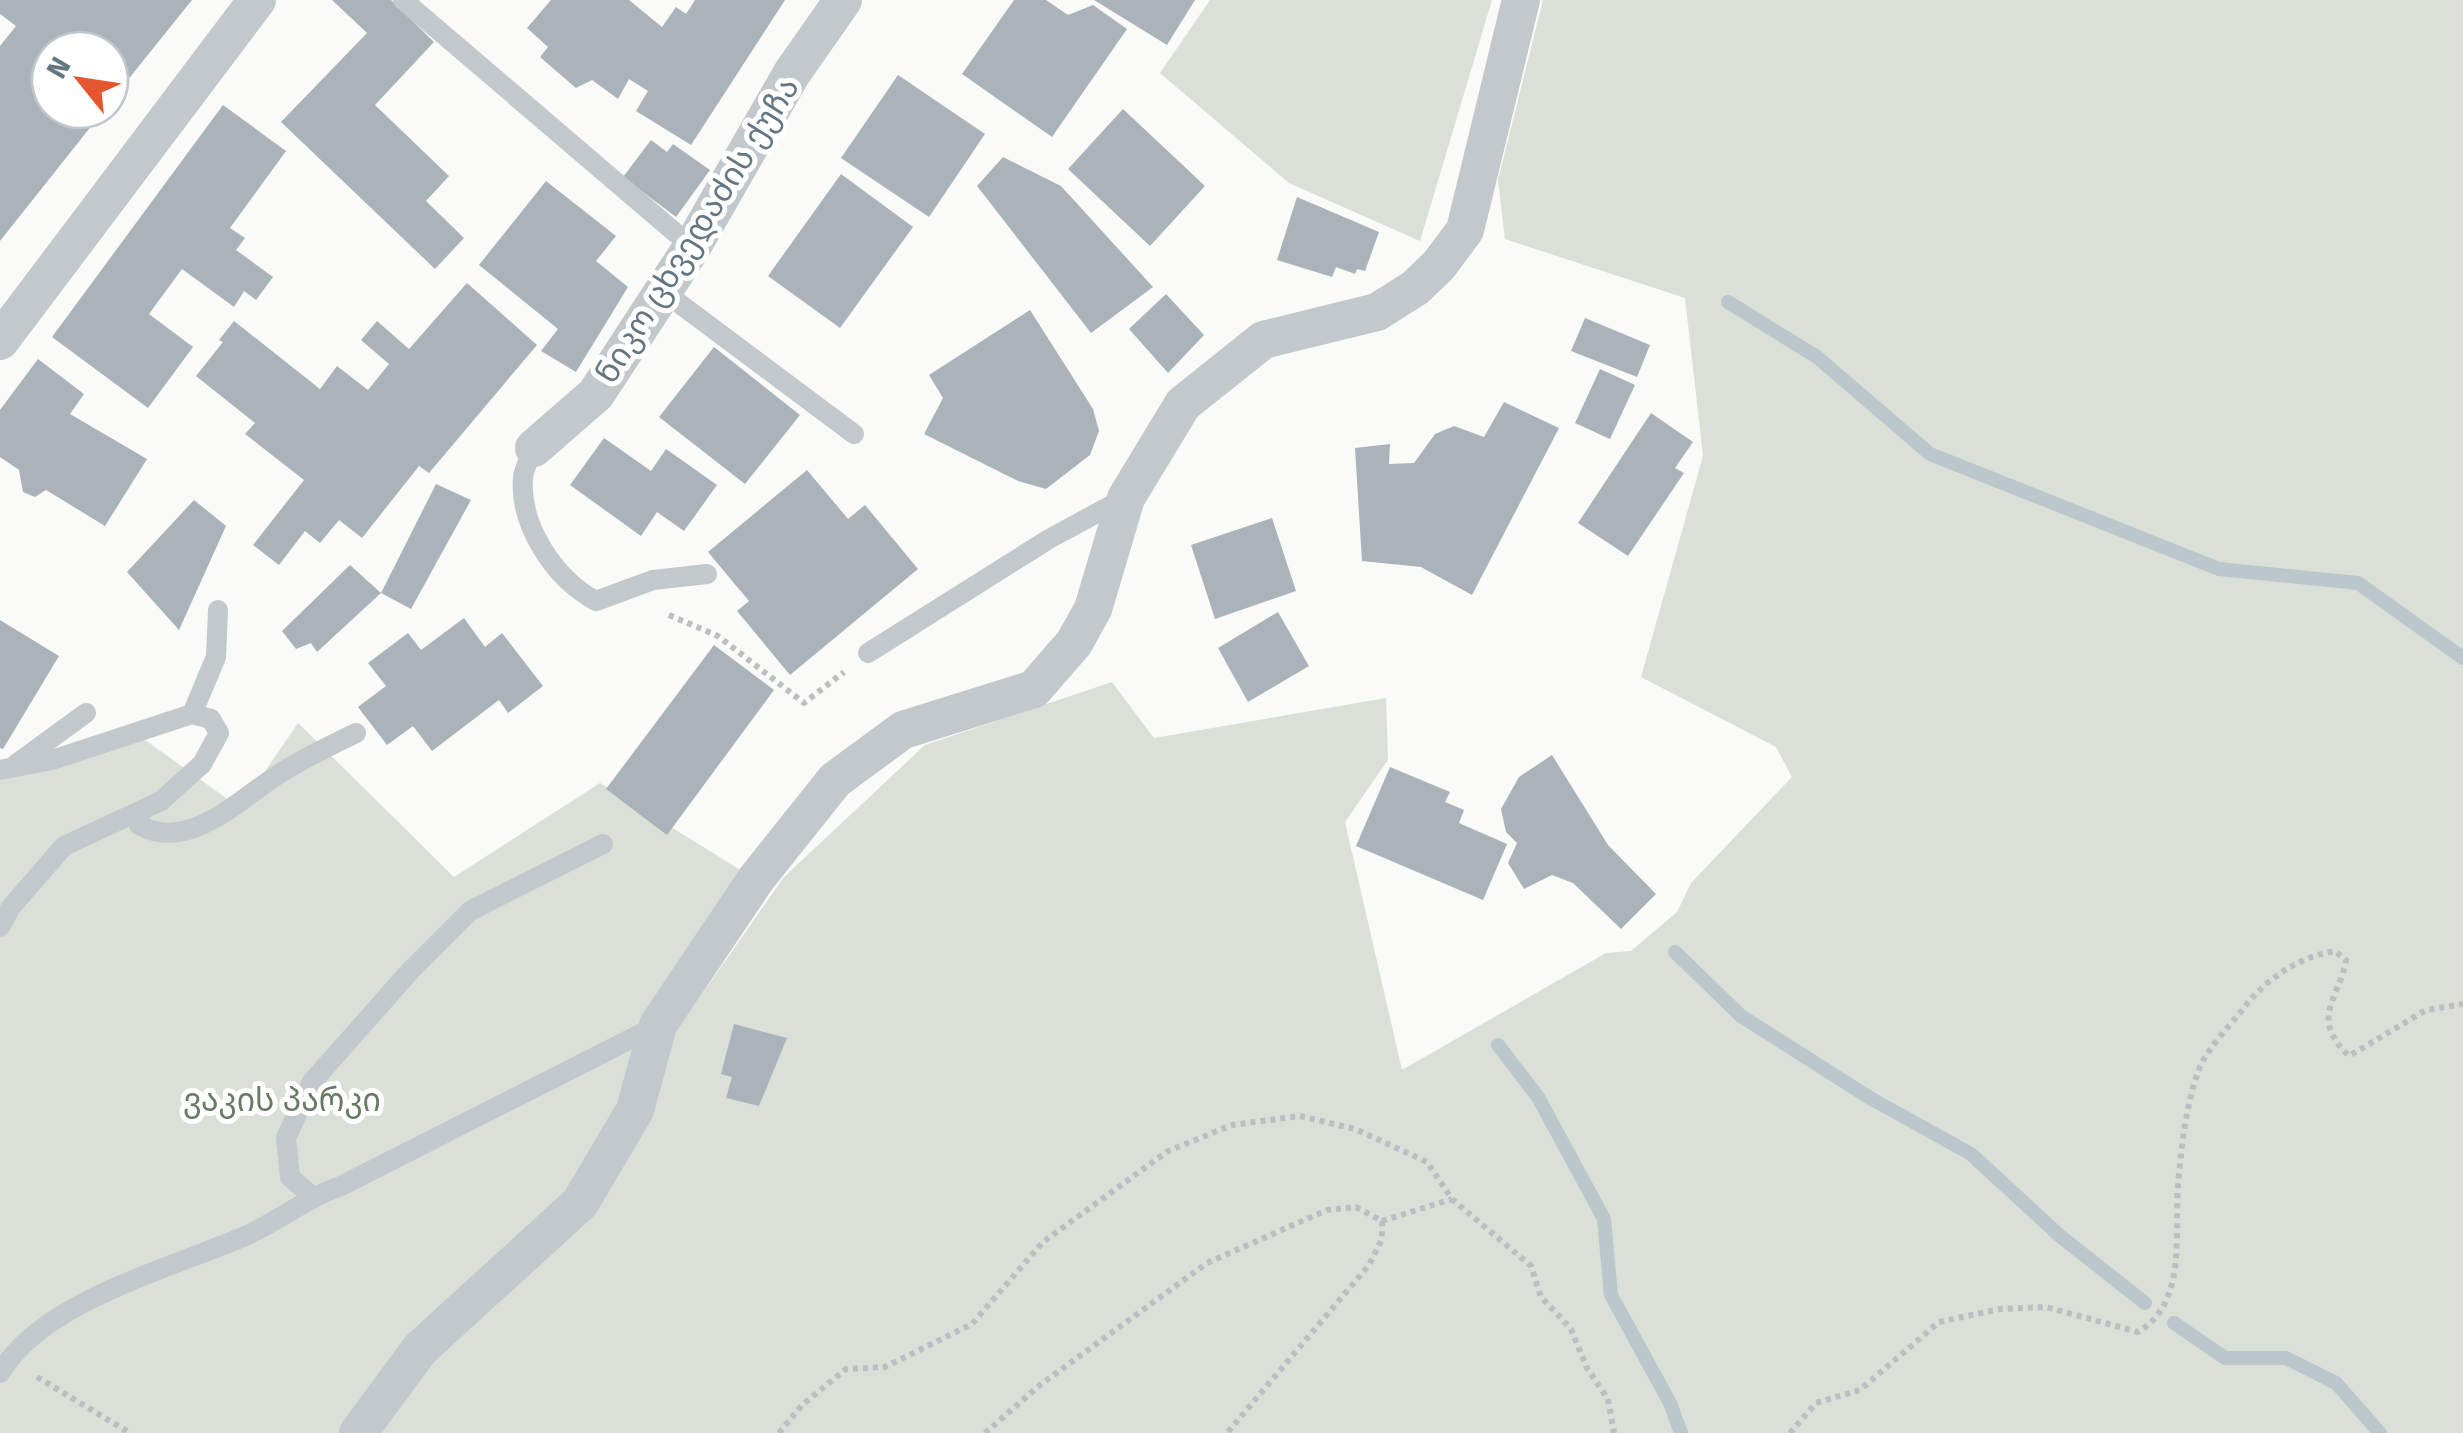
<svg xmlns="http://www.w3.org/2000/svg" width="2463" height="1433" font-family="'Fira Sans','Noto Sans Georgian',sans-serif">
<rect width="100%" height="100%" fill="#fafaf8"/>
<path fill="#dadfd7" d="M 1210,0 L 1492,0 L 1420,241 L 1289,183 L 1160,73 Z
M 1543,0 L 2463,0 L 2463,1433 L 0,1433 L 0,769 L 138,735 L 240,808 L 298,723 L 454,877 L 600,783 L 755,879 L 679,1027 L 784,877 L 925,745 L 1112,682 L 1154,738 L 1386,698 L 1388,760 L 1345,822 L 1402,1070 L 1606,953 L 1631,951 L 1677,912 L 1691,883 L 1792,777 L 1776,747 L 1641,677 L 1703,456 L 1685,298 L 1505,239 L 1498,180 Z"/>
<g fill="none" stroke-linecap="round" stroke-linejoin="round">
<path stroke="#bbc7cb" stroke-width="14" d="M 1728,302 L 1817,357 L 1930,454 L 2219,569 L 2358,583 L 2463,658
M 1675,952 L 1741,1016 L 1870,1098 L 1971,1154 L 2060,1236 L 2145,1303
M 1498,1045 L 1538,1097 L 1604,1219 L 1611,1295 L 1670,1403 L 1681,1433
M 2174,1323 L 2225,1358 L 2286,1358 L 2336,1383 L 2380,1433"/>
</g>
<path fill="#aab3b9" d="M 0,0 L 192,0 L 110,102 L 110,50 L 50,50 L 50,110 L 104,110 L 0,241 L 0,46 L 16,26 L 0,14 Z
M 332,0 L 391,0 L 434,42 L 375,105 L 449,176 L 426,201 L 464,238 L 435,269 L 281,122 L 367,33 Z
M 551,0 L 629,0 L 662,27 L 676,7 L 686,14 L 695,0 L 785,0 L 691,145 L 636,111 L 648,91 L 629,79 L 618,99 L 592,80 L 576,88 L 540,57 L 548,47 L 527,28 Z
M 1014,0 L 1046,0 L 1068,15 L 1093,5 L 1127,29 L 1052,137 L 962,74 Z
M 1094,0 L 1195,0 L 1167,45 Z
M 898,75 L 985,134 L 929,217 L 841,158 Z
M 223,105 L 286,151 L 230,228 L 245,238 L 236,250 L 273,277 L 256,300 L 244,291 L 234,307 L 182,269 L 149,314 L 193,347 L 148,408 L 52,337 Z
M 1123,109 L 1205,186 L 1150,246 L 1068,169 Z
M 651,140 L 667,152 L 673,144 L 710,170 L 676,217 L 623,177 Z
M 1003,157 L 1061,186 L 1153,287 L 1091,333 L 977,186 Z
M 841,174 L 913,227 L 840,328 L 768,276 Z
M 546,181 L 616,236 L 596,261 L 628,287 L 576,372 L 541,351 L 558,329 L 479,265 Z
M 1297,197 L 1379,232 L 1365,271 L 1357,269 L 1355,274 L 1336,267 L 1332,277 L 1277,260 Z
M 467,283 L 537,345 L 429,473 L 419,466 L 362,538 L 339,520 L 320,543 L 305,531 L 279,565 L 253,545 L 304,480 L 245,434 L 255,423 L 196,376 L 223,342 L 219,340 L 234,321 L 320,389 L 337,366 L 368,390 L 389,364 L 361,340 L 377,321 L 409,349 Z
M 1166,294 L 1204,335 L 1168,373 L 1129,329 Z
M 1030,310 L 1093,409 L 1099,431 L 1090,455 L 1046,489 L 1018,481 L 924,434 L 943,398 L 929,375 Z
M 1585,318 L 1650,345 L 1637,377 L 1571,351 Z
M 714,347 L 800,415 L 745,484 L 659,417 Z
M 38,359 L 84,394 L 70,414 L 147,459 L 105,526 L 46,490 L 35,497 L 23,492 L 19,470 L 0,457 L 0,410 Z
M 1600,369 L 1635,385 L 1610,439 L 1575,423 Z
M 1504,402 L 1559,428 L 1472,595 L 1421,567 L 1362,561 L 1355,448 L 1390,444 L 1389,464 L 1414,463 L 1435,434 L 1454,426 L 1484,437 Z
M 1651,413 L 1693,442 L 1675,468 L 1684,473 L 1628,556 L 1578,523 Z
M 604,438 L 651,471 L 666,449 L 717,485 L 684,531 L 657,512 L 641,536 L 570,485 Z
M 807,470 L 848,519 L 865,505 L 918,569 L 790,675 L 737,611 L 749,601 L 708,552 Z
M 436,484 L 471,500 L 411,609 L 381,593 Z
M 194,500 L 226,526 L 179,630 L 127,572 Z
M 1272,518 L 1296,591 L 1215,619 L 1191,545 Z
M 350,565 L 381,593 L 317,652 L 311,643 L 296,649 L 282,631 Z
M 1278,612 L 1309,666 L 1248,702 L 1218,648 Z
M 464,618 L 485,647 L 502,633 L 543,686 L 508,713 L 499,700 L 432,751 L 413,726 L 387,745 L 358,707 L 386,686 L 368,663 L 408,633 L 421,650 Z
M 0,620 L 59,656 L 3,749 L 0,748 Z
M 714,645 L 774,690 L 667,835 L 606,789 Z
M 1552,755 L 1608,845 L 1656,894 L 1621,929 L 1573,883 L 1552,875 L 1524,889 L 1508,863 L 1517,843 L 1506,832 L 1501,809 L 1519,777 Z
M 1390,767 L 1450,792 L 1445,802 L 1464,810 L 1459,823 L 1507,844 L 1483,900 L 1356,846 Z
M 734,1024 L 787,1038 L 759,1106 L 726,1098 L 732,1077 L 721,1074 Z"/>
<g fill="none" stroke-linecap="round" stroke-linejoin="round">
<path stroke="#bbbfc2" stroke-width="6" stroke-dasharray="5 5" stroke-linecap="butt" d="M 669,615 L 718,636 L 804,703 L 844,672
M 1382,1221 L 1452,1199
M 37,1377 L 130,1433
M 779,1433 L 802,1405 L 846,1369 L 885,1367 L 972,1324 L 1043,1242 L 1168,1151 L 1232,1125 L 1300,1116 L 1355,1129 L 1427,1162 L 1452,1199 L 1531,1266 L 1541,1297 L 1571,1329 L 1587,1368 L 1608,1399 L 1614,1433
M 985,1433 L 1040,1385 L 1207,1263 L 1327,1210 L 1356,1207 L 1382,1221 L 1382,1239 L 1369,1265 L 1227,1433
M 1790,1433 L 1816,1403 L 1860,1390 L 1939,1322 L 2000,1309 L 2046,1307 L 2138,1332 C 2188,1302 2174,1234 2178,1185 C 2181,1150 2186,1105 2198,1072 C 2205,1051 2228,1028 2242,1010 C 2265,980 2297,957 2335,951 L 2346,960 C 2339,1000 2309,1018 2349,1056 L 2426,1010 L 2463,1004"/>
<path stroke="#c3c8cc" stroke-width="20" d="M 403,0 L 692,247
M 664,292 L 854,434
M 534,448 C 531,456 524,468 523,477 C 519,526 555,579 596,601 L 653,580 L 707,574
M 868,653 L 1049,539 L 1123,499
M 192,714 L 216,657 L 218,610
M 16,764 L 86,713
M 0,770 L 52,760 L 192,714 L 211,719 L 219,733 L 202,764 L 161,801 L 64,846 L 11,907 L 0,927
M 140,814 L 139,825 C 187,852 237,802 273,778 C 299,760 328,747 356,733
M 312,1196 L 290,1177 L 286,1138 L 311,1083 L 411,970 L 470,911 L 603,844
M 0,1373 C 44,1300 170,1269 245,1236 C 279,1221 306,1198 341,1186 L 656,1026"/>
<path stroke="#c3c8cc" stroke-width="38" d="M 0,341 L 257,0
M 534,448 L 596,394 L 692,247 L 792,73 L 843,0
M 358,1433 L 420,1349 L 580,1203 L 635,1110 L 658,1025 L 756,879 L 835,780 L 903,730 L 1034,689 L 1074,643 L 1093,609 L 1126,498 L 1183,404 L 1263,340 L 1377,312 L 1415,288 L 1439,265 L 1465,230 L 1521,0"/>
</g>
<g text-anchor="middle" stroke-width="10" stroke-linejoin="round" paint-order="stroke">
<g font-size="32" fill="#657683" stroke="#fff">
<text transform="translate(697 230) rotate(-58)" y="11">ნიკო ცხვედაძის ქუჩა</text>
</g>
<g font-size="32" fill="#687a64" stroke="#fff">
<text x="282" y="1111">ვაკის პარკი</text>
</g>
</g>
<g transform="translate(80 80) rotate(300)"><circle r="48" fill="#ffffff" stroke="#c1c8cd" stroke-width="2.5"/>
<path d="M0-8L18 38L0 25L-18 38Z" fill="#e4572e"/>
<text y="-15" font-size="28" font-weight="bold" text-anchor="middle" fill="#657683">N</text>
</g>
</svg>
